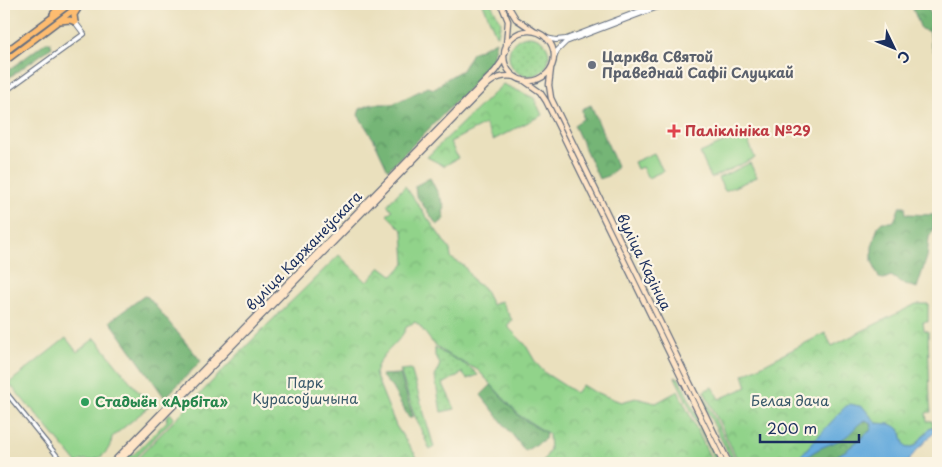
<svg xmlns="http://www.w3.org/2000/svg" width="942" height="467" font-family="'Playpen Sans',sans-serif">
<defs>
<pattern id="grass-dots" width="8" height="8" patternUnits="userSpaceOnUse" patternTransform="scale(1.25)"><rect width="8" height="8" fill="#91d38a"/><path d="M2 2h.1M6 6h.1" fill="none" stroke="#7cb57a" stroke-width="1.8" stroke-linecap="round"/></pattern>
<pattern id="forest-crowns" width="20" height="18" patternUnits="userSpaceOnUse" patternTransform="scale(1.25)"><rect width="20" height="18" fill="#74b576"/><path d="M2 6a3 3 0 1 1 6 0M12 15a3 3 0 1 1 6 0" fill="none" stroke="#5e9464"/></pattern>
<pattern id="park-crowns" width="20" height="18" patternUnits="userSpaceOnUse" patternTransform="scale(1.25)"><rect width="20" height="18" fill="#91d38a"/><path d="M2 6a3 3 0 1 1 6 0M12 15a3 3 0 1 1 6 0" fill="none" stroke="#7cb57a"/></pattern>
</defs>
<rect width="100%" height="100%" fill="#fcf5e5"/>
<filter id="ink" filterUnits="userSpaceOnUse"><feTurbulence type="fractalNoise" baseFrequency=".02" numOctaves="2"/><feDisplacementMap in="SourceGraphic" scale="10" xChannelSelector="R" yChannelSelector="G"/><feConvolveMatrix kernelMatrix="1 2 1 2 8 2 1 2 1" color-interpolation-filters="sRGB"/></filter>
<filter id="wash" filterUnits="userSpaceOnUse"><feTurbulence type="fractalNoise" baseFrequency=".0096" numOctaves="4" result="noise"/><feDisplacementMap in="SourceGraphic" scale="20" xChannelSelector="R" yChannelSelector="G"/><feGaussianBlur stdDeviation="1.12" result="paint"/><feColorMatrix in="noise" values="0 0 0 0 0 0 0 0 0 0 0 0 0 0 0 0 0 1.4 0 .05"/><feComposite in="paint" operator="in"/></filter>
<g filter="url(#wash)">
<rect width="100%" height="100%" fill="#eae0bd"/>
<path fill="url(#grass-dots)" stroke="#568174" d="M 483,4 L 491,4 L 501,22 L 498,35 L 496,35 Z
M509 56a20 20 0 1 1 40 0a20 20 0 1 1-40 0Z
M 435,347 C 448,358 467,362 478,375 L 467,379 L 462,373 L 443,384 L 455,409 L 441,412 L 435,377 L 440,364 L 435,356 Z
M 411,369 L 434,447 L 430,450 L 414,414 L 400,370 Z
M 675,377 L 679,378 L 720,463 L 716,463 Z
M 698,389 L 700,389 L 737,463 L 733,463 L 698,393 Z
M 170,413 L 174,418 L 130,463 L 123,463 L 130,454 L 133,455 L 167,421 L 166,417 Z"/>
<path fill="url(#forest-crowns)" stroke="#48726a" d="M 911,4 L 927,4 L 938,40 L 938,52 L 934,52 L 931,45 L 930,32 L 921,29 Z
M 496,41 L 491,66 L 388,170 L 374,140 L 358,115 L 360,109 L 372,104 L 393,104 L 428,87 L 434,89 L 438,87 L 443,81 L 462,70 L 472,53 Z
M 46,42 L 50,42 L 52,47 L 4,81 L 4,74 Z
M 591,105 L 617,166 C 614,173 607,177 599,179 L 574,125 L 583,119 L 582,109 Z
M 430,178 L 443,203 L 445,209 L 443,211 L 445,219 L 437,225 L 416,195 L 415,186 Z
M 900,206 L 905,206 L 906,214 L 934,215 L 933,231 L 929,237 L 927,257 L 917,288 L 902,283 L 891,276 L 884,279 L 879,278 L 872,261 L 872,247 L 878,226 L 882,222 L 893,222 C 897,217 897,212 900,206 Z
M 144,296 L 148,297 L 201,361 L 165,398 L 110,321 Z
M 400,374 L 413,416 L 409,418 L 392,388 L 381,375 Z
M 491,385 L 520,417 L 546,433 L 545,439 L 525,451 L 481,395 Z
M 868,420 L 872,426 L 871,430 L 848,449 L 825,463 L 803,463 C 810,449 836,443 849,433 C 855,427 860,421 868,420 Z"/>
<path fill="url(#park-crowns)" stroke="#568174" d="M 503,84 L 534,98 L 542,115 L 493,140 L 485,124 L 450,142 L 458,158 L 444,166 L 427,157 Z
M 405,186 L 450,250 L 451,258 L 464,266 L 475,283 L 483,287 L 492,305 L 501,301 L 512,320 L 507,326 L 525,344 L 536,363 L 545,373 L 576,393 L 582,385 L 592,391 L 621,402 L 636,398 L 656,403 L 678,391 L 713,463 L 542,463 L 550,450 L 549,434 L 520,416 L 478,370 L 445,353 L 432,342 L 419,325 L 415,322 L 407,326 C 400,345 378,353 375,374 L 396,426 L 417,457 L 414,461 L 394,463 L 133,463 L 263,329 L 339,255 L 367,282 L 381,267 L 393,276 L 405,263 L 403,231 L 387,215 L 392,210 L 387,205 Z
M 916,304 L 928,304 L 928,322 L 923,322 L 924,330 L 928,331 L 930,401 L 931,412 L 926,413 L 927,421 L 932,421 L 933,427 L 929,429 L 915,446 L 907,448 L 903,443 L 900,430 L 889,424 L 876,423 L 863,407 L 850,404 L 845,407 L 794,463 L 739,463 L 704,391 L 712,387 L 719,399 L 747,387 L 743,375 L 825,333 L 832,346 Z"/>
<path fill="#91d38a" stroke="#568174" d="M 745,133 L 755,158 L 711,178 L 700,153 Z
M 654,153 L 663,171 L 648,178 L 642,167 L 637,169 L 634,162 Z
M 750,163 L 757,177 L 725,191 L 718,178 Z
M 66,338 L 77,352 L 95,338 L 150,406 L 112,437 C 111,448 104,458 92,460 C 89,461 86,459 84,460 C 81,460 79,462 77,463 L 33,410 L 29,407 L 9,383 Z"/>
<path fill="#67acdd" stroke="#416e9e" d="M 850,404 L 863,407 L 876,423 C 882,424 887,423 892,425 C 904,428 900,440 907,448 L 915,446 L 929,429 L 938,426 L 938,430 C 932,433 910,457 907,463 L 825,463 L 848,449 L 871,430 L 872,424 L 866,420 C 857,423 852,433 844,438 C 831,445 810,449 803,463 L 794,463 L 845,407 Z"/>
</g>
<g filter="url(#ink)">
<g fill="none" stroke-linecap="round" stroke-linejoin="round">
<defs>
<path id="minor" d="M 4,390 L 63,463"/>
<path id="tertiary" d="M 546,38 L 556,40 L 566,39 L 658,4
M 554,58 L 557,51 L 566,42 L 666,4
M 4,92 L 84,34 L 75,22"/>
<path id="secondary" d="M 501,4 L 508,21 L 506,46
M 507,4 L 516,19 L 534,31
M504 56a25 25 0 1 1 50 0a25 25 0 1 1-50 0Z
M 551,68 L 549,85 L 551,98 L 729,463
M 523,80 L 540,92 L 546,101 L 723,463
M 112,463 L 495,71 L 502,61 L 506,50
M 118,463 L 486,86 C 496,77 503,75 516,77"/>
<path id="trunk" d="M 53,14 L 57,9 L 58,4
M 60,21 L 70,20 L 75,22 L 74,15 L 79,7
M 4,53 L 70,4
M 4,62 L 81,4"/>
</defs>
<use href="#minor" stroke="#636d7f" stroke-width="5.5"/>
<use href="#tertiary" stroke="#636d7f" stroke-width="6"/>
<use href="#secondary" stroke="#636d7f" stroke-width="7"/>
<use href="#trunk" stroke="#636d7f" stroke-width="8"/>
<use href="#minor" stroke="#fff" stroke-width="3"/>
<use href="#tertiary" stroke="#fff" stroke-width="4"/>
<use href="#secondary" stroke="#fee4c6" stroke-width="4.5"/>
<use href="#trunk" stroke="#fdbc70" stroke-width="5"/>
</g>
</g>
<circle fill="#6b7280" stroke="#fcf5e5" stroke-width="2" cx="592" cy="65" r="5"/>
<path fill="#e0444e" stroke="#fcf5e5" stroke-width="2" d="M671.5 123.5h5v5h5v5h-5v5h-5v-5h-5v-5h5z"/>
<circle fill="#2e9e5b" stroke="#fcf5e5" stroke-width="2" cx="85" cy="402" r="5"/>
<g text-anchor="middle" stroke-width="4.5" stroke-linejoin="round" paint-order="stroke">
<g font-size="14" font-weight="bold" fill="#5b616d" stroke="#fcf5e5" text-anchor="start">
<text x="602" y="62">Царква Святой<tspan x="602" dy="16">Праведнай Сафіі Слуцкай</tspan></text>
</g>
<g font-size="14" font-weight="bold" fill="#be3a42" stroke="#fcf5e5" text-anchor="start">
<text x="685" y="136">Паліклініка №29</text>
</g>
<g font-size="14" fill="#1b2f5e" stroke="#fcf5e5">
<text transform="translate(304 251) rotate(-46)" y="5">вуліца Каржанеўскага</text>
<text transform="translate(644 262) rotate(64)" y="5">вуліца Казінца</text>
</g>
<g font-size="14" fill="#385869" stroke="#fcf5e5">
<text x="305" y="388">Парк<tspan x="305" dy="16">Курасоўшчына</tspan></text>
<text x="790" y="406">Белая дача</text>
</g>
<g font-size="14" font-weight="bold" fill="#27864d" stroke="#fcf5e5" text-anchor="start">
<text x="95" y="407">Стадыён «Арбіта»</text>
</g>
</g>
<rect width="942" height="467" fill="none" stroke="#fcf5e5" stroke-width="20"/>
<g transform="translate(894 48) rotate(133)" stroke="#fcf5e5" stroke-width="4" paint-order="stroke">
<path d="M0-4L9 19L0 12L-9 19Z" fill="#1b2f5e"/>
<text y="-8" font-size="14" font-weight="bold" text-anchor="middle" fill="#1b2f5e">С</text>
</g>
<path d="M760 434v8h99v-8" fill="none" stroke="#1b2f5e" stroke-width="2.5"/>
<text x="767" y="434" font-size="15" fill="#1b2f5e" stroke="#fcf5e5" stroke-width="4" paint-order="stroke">200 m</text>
</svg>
